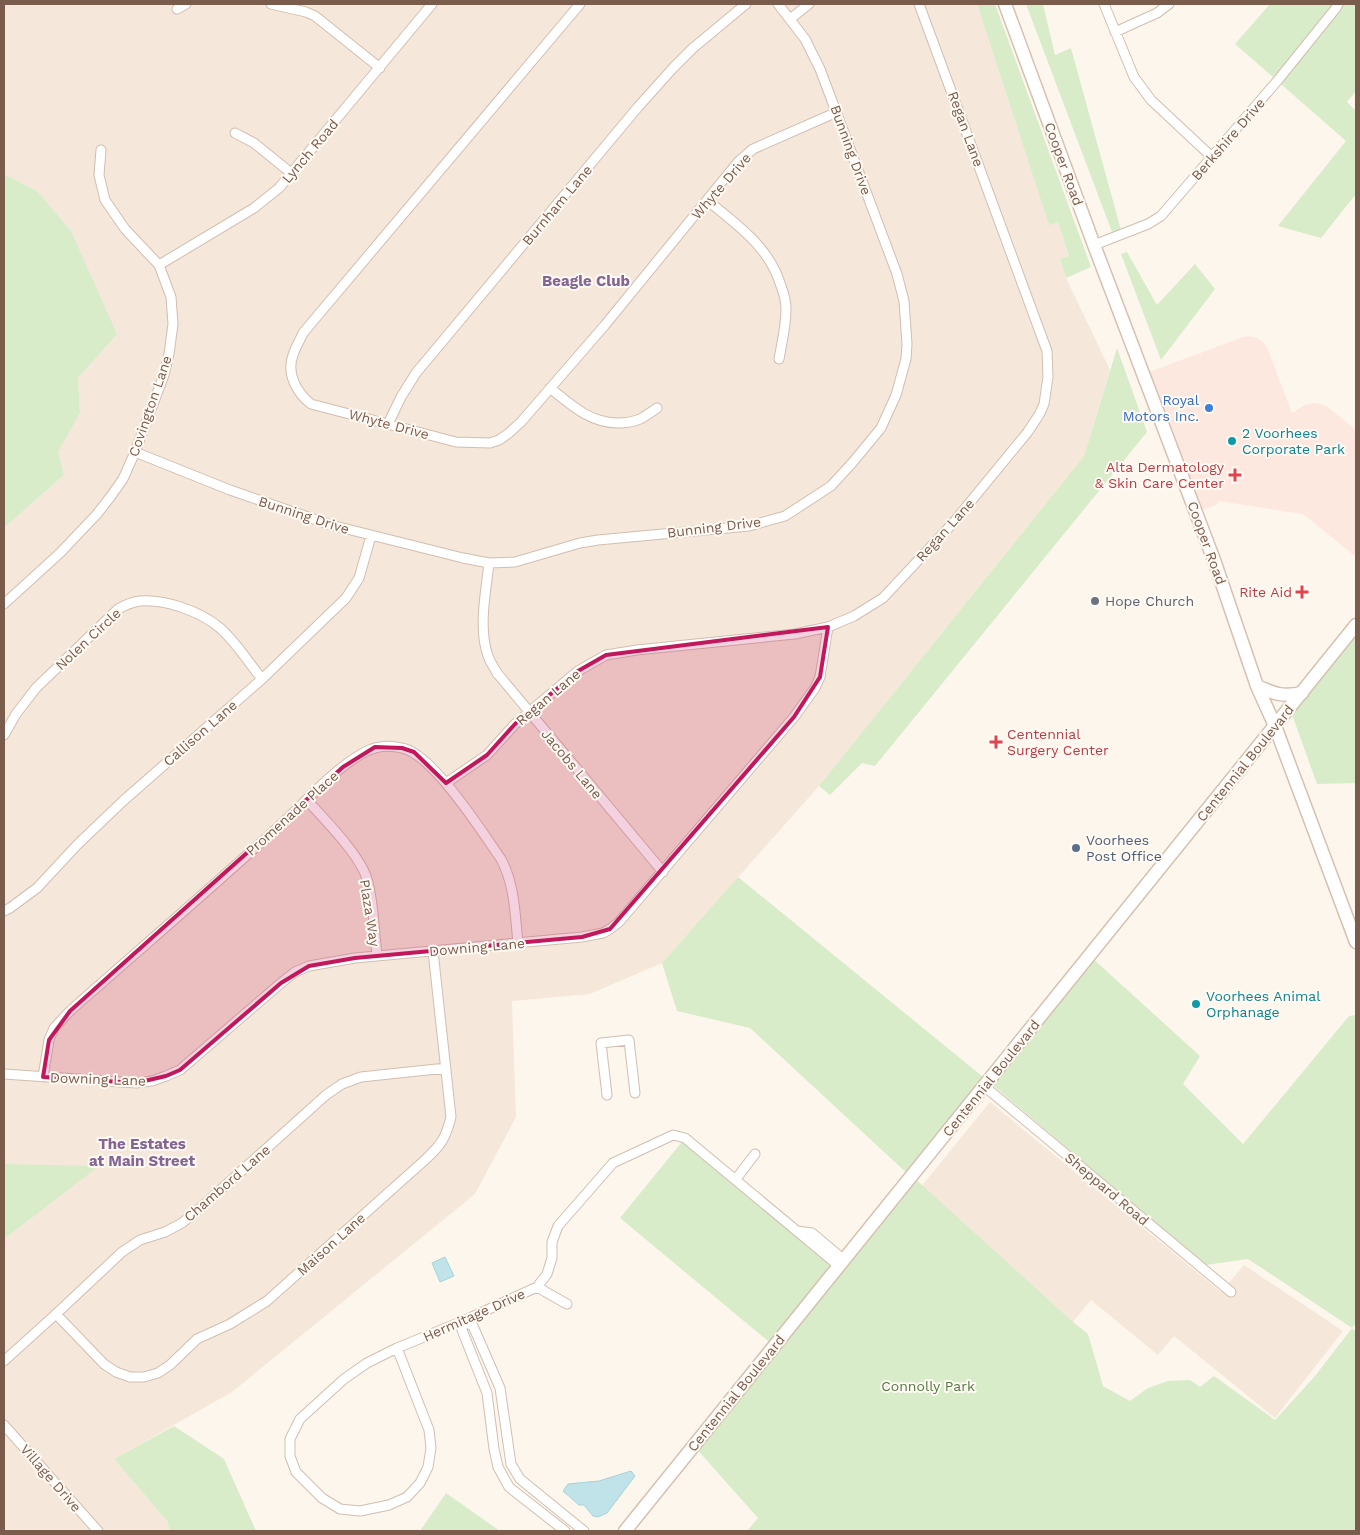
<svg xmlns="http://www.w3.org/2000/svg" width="1360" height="1535" font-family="'Work Sans',sans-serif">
<rect width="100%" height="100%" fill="#fdf6ec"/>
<path fill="#f5e8da" d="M 4,4 L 977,4 L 1049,224 L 1058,222 L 1069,256 L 1060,259 L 1066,278 L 1110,370 L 1084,456 L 819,786 L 662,963 L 590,994 L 512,1001 L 516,1117 L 475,1194 L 232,1392 L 114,1459 L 167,1521 L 170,1531 L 4,1531 L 4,528 L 64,475 L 57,452 L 80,413 L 78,378 L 116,334 L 37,191 L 4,174 Z
M 990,1102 L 1221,1292 L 1244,1265 L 1343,1331 L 1275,1418 L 1174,1336 L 1158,1355 L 1091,1300 L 1073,1322 L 920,1188 Z"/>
<path fill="#fde8e0" d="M 1250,336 L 1257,338 L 1263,342 L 1267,347 L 1292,413 L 1305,405 L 1313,403 L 1321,404 L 1328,407 L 1356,430 L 1356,557 L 1303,514 L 1219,501 L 1216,505 L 1196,512 L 1144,374 L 1243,337 Z"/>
<path fill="#d8ecc9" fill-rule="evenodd" d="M 977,4 L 995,4 L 1091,267 L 1066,278 L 1060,259 L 1069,256 L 1058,222 L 1049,225 Z
M 1026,4 L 1043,4 L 1055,55 L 1071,48 L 1121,230 L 1112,232 Z
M 1270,4 L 1356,4 L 1356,91 L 1347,102 L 1356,111 L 1356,194 L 1321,238 L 1278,226 L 1346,141 L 1235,44 Z
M 4,174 L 37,191 L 71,231 L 117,334 L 78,378 L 80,413 L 58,452 L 64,475 L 4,528 Z
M 1127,252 L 1157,305 L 1195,264 L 1215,289 L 1161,360 L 1121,254 Z
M 1117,348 L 1147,432 L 875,766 L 862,763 L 830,795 L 819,786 L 1084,456 Z
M 1356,625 L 1356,783 L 1317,784 L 1290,709 Z
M 738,877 L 988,1081 L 1090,956 L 1200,1056 L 1183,1084 L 1243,1144 L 1349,1016 L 1356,1015 L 1356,1323 L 1352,1328 L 1356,1332 L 1356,1531 L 747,1531 L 758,1518 L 693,1445 L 774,1346 L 620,1218 L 685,1138 L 839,1266 L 911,1177 L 750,1028 L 677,1011 L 662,963 ZM 988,1081 L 1205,1265 L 1248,1259 L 1352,1328 L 1315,1376 L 1275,1420 L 1214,1376 L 1200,1387 L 1190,1380 L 1168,1381 L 1148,1388 L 1130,1401 L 1103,1386 L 1088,1334 L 1073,1322 L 912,1176 Z
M 4,1164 L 99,1166 L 4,1239 Z
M 174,1426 L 224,1459 L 256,1531 L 170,1531 L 167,1521 L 114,1459 Z
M 446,1493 L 500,1531 L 420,1531 Z"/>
<path fill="#bfe3e8" stroke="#a5d3da" d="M 445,1257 L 454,1276 L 440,1282 L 432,1263 Z
M 631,1471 L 635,1476 L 607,1513 L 598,1517 L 593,1516 L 584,1505 L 579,1505 L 563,1491 L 568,1484 L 599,1481 Z"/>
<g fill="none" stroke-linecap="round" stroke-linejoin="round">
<defs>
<path id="street" d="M 271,4 L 306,12 L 315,16 L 380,68
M 580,4 L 303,333 C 300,340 295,348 293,355 C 286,374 297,393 311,404 L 456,442 L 490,443 L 499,440 L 509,433 L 521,422 L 605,325 L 738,162 L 753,149 L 837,112
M 1104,4 L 1134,77 L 1151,100 L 1212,157
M 177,9 L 186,4
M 790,19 L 809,4
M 1115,32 L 1157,13 L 1169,4
M 235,133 L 254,143 L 291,173
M 707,200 C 738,226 769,246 781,286 C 784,294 786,301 786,309 C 786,326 782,342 779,359
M 1094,245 L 1148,224 L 1161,216 L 1278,80 L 1336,8 L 1338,4
M 159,265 L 254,208 L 279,188 L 432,4
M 550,388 C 571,405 590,423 618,423 C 626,423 633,422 640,419 C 646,416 651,412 657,408
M 388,424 L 401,397 L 416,373 L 638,107 L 673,68 L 693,48 L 746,4
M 135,452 L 230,490 L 331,525 L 463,558 L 489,563 L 515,562 L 580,543 L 598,540 L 749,526 L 785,516 L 831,486 L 853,462 L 881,428 L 896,395 L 906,359 L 907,344 L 904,301 L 897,274 L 820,69 L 805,39 L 778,4
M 489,563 C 486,591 478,628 488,656 C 490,662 494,667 497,673 L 663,872
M 4,604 L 60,553 L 97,514 L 111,496 L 123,479 L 135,452 L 164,375 L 169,354 L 173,324 L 171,297 L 159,265 L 125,229 L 105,200 L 99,175 L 101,150
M 4,735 L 16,714 L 36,688 L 118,609 C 125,605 132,602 140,601 C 165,599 200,611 220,628 C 236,642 248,662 262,679
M 446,783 L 487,755 L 515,724 L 578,671 L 606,655 L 637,650 L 795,634 L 828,627 L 854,616 L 883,598 L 953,523 L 1027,433 L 1039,415 L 1044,404 L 1048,377 L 1047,351 L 919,4
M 307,800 C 325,820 360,855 367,879 C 374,903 374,931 377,955
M 4,911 L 10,908 L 37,888 L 77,845 L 123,801 L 262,679 L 346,598 L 359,578 L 371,536
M 4,1074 L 136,1083 L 152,1081 L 166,1076 L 180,1070 L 281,983 L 295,972 L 309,966 L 355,958 L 582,937 L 603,933 L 610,929 L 619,922 L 794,717 L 815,688 L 820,677 L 828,627
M 43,1077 L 49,1040 L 54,1028 L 70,1011 C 139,950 209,890 277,828 C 304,804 333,769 365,752 C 376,746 390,745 402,748 C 433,754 482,832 501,859 C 515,885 515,915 518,943
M 984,1086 L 1231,1292
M 607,1095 L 601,1043 L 629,1040 L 635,1093
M 736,1179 L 755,1154
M 797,1231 L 812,1233 L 844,1260
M 537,1287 L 567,1304
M 56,1314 L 104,1364 L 116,1372 L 130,1377 L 144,1377 L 158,1373 L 170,1365 L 197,1339 L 230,1324 L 267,1301 L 426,1159 C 442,1144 446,1137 451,1117 L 433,951
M 397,1348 L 429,1430 L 431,1448 L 428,1467 L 420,1483 L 407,1497 L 389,1505 L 360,1511 L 340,1509 L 322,1498 L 296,1472 L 290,1456 L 290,1439 L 300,1419 L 344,1379 L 367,1363 L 397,1348 L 463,1321 L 537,1287 L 547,1274 L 552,1258 L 552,1242 L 558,1226 L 613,1163 L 673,1135 L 685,1138 L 839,1266
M 4,1361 L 56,1314 L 122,1252 L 140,1240 L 165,1232 L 182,1223 L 198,1210 L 326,1095 L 342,1084 L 361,1077 L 446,1068
M 4,1425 L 98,1531
M 565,1531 L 509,1487 L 498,1467 L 494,1449 L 487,1393 L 462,1330 L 463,1321 L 473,1326 L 500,1388 L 511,1464 L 520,1479 L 584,1531"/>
<path id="secondary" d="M 1005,4 L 1094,245 L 1214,560 L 1257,686 L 1275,726 L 1356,942
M 1257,686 C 1275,694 1282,697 1302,693
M 625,1531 L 1356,625"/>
</defs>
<use href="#street" stroke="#d1beb0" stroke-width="11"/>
<use href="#secondary" stroke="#d6c0b0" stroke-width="15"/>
<use href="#street" stroke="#fff" stroke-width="9"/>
<use href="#secondary" stroke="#fff" stroke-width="12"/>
</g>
<path fill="#c2185b" fill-opacity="0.2" stroke="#c2185b" stroke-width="4" stroke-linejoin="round" d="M 828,627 L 820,677 L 794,717 L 610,929 L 582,937 L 355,958 L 309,966 L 281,983 L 180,1070 L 166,1076 L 136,1083 L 43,1077 L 49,1040 L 70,1011 L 343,767 L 375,747 L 402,748 L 414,752 L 446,783 L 487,755 L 515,724 L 578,671 L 606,655 Z"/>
<circle fill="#3f7fe0" stroke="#fffaf3" stroke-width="2" cx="1209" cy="408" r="5"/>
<g fill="#0f9aa8" stroke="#fffaf3" stroke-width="2">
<circle cx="1232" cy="441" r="5"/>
<circle cx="1196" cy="1004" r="5"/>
</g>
<g fill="#e0444e" stroke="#fffaf3" stroke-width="2">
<path d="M1232.5 467.5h5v5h5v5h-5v5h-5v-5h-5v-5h5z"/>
<path d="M1299.5 584.5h5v5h5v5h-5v5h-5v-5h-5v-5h5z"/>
<path d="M993.5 734.5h5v5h5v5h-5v5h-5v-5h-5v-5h5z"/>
</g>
<circle fill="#6b7280" stroke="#fffaf3" stroke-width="2" cx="1095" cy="601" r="5"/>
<circle fill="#5c6f8a" stroke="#fffaf3" stroke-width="2" cx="1076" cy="848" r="5"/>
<g text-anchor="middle" stroke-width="4" stroke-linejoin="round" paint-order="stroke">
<g font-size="14" fill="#7a5c4d" stroke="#fffaf3">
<text transform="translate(966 129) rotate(70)" y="5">Regan Lane</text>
<text transform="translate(1228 139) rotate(-49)" y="5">Berkshire Drive</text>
<text transform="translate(851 150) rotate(70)" y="5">Bunning Drive</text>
<text transform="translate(310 151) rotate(-50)" y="5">Lynch Road</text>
<text transform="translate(1064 164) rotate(70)" y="5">Cooper Road</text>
<text transform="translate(721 186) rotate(-49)" y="5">Whyte Drive</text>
<text transform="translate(557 205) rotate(-50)" y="5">Burnham Lane</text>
<text transform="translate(150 406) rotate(-71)" y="5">Covington Lane</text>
<text transform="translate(389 424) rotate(15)" y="5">Whyte Drive</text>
<text transform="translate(304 515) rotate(18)" y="5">Bunning Drive</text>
<text transform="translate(714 527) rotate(-7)" y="5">Bunning Drive</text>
<text transform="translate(945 530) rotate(-48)" y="5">Regan Lane</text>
<text transform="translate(1207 543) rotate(70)" y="5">Cooper Road</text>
<text transform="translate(88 639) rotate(-43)" y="5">Nolen Circle</text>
<text transform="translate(548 697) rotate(-40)" y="5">Regan Lane</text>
<text transform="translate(200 733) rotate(-41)" y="5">Callison Lane</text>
<text transform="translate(1245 763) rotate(-51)" y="5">Centennial Boulevard</text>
<text transform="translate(572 764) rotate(50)" y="5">Jacobs Lane</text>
<text transform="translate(292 813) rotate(-42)" y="5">Promenade Place</text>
<text transform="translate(370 913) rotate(81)" y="5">Plaza Way</text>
<text transform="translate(477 947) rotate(-5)" y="5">Downing Lane</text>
<text transform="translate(991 1078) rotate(-51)" y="5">Centennial Boulevard</text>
<text transform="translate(98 1079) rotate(2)" y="5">Downing Lane</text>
<text transform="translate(227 1183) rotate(-41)" y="5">Chambord Lane</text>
<text transform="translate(1107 1189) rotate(40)" y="5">Sheppard Road</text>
<text transform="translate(331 1244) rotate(-42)" y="5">Maison Lane</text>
<text transform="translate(474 1315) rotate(-24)" y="5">Hermitage Drive</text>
<text transform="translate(736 1393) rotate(-51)" y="5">Centennial Boulevard</text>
<text transform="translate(51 1478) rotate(49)" y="5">Village Drive</text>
</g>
<g font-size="14" fill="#366cbe" stroke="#fffaf3" text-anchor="end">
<text x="1199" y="405">Royal<tspan x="1199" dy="16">Motors Inc.</tspan></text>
</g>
<g font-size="14" fill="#0d838f" stroke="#fffaf3" text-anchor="start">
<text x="1242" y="438">2 Voorhees<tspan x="1242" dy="16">Corporate Park</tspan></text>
<text x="1206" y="1001">Voorhees Animal<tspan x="1206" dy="16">Orphanage</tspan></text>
</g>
<g font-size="14" fill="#be3a42" stroke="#fffaf3" text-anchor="end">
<text x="1224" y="472">Alta Dermatology<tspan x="1224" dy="16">&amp; Skin Care Center</tspan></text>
<text x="1292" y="597">Rite Aid</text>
<text x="1007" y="739" text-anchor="start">Centennial<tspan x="1007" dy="16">Surgery Center</tspan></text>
</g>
<g font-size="14" fill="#5b616d" stroke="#fffaf3" text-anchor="start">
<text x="1105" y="606">Hope Church</text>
</g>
<g font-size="14" fill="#4e5e75" stroke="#fffaf3" text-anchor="start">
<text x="1086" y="845">Voorhees<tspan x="1086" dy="16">Post Office</tspan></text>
</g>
<g font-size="14" fill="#537a41" stroke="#fffaf3">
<text x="928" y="1391">Connolly Park</text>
</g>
<g font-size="15" font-weight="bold" fill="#846695" stroke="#fffaf3">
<text x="586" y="286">Beagle Club</text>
<text x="142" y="1149">The Estates<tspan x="142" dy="17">at Main Street</tspan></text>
</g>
</g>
<rect width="1360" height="1535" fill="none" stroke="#7a5c4d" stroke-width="10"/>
</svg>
